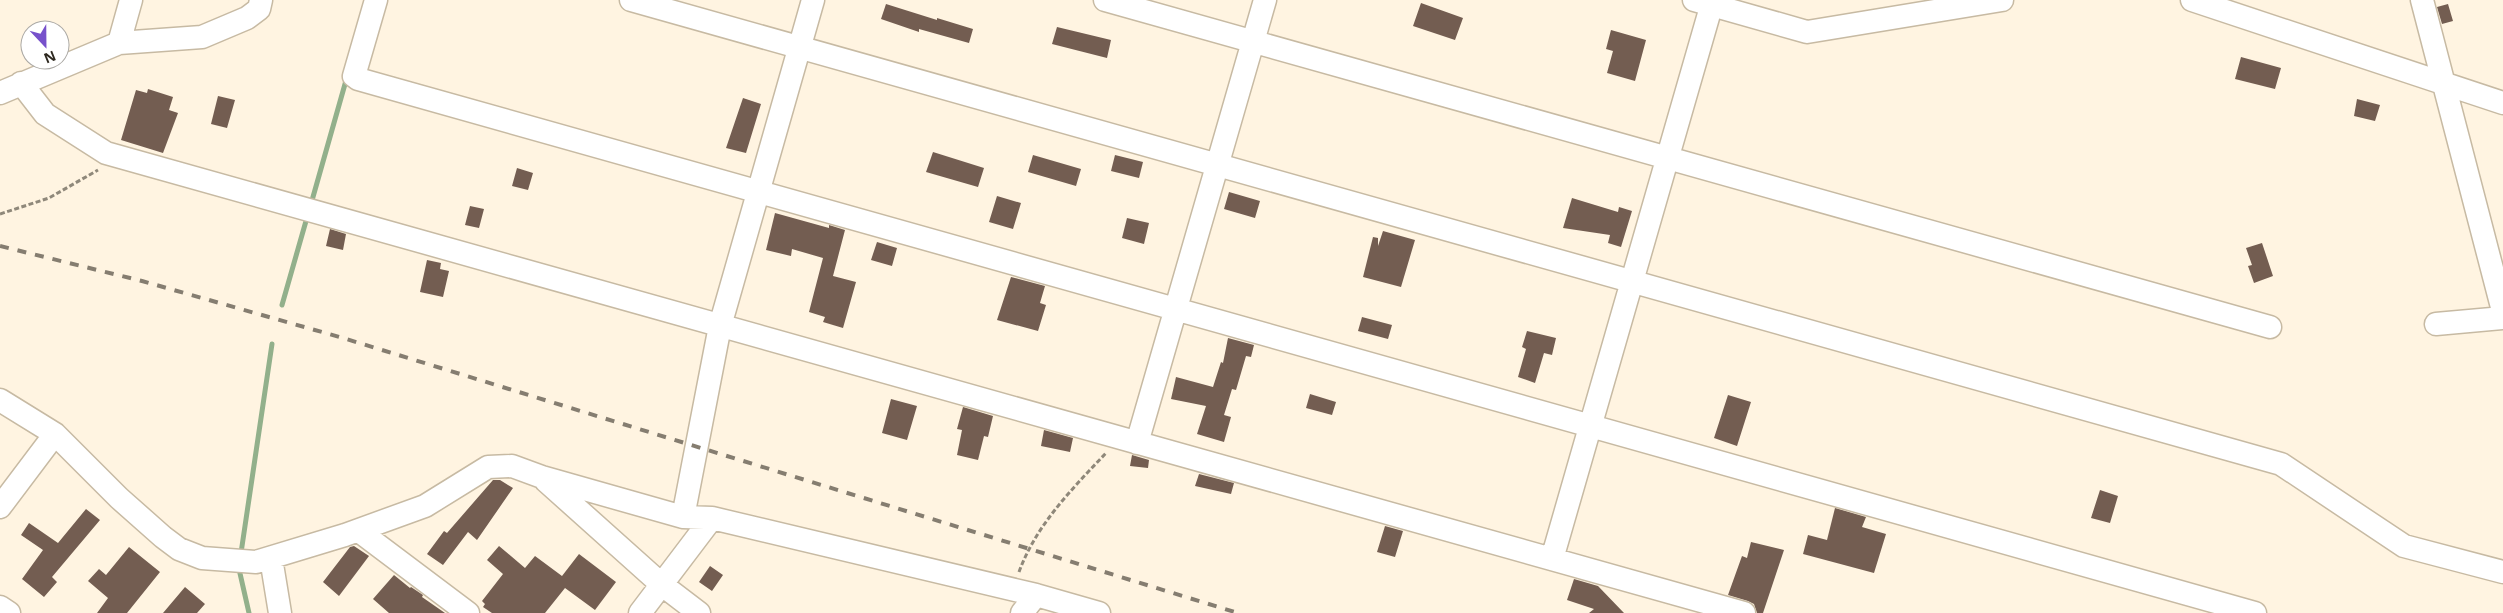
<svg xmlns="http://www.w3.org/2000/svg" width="2503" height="613" font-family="'Noto Sans',sans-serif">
<rect width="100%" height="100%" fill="#fff4e1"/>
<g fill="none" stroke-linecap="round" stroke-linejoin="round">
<path stroke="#92b08b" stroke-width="5" d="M 311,204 L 347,77
M 282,305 L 308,214
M 241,553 L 272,344
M 239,569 L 249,613"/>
</g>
<path fill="#735d51" d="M 1421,3 L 1463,18 L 1455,40 L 1413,26 Z
M 886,4 L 937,20 L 937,18 L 973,29 L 969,43 L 919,29 L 919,32 L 881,19 Z
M 2448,4 L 2453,21 L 2442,24 L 2437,7 Z
M 1057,27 L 1111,40 L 1107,58 L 1052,44 Z
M 1611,30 L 1646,40 L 1635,81 L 1607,73 L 1613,51 L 1606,49 Z
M 2241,57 L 2281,68 L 2275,89 L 2235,79 Z
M 148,89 L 173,97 L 169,110 L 178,113 L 163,153 L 121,140 L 136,90 L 147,93 Z
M 218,96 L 235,100 L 227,128 L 211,124 Z
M 743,98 L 761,104 L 746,153 L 726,148 Z
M 2357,99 L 2380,105 L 2375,121 L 2354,116 Z
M 933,152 L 984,168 L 978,187 L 926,172 Z
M 1033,155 L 1081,169 L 1076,186 L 1028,172 Z
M 1115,155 L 1143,162 L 1139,178 L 1111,171 Z
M 517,168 L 533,173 L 528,190 L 512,186 Z
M 1229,192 L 1260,201 L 1255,218 L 1224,209 Z
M 997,196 L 1021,203 L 1013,229 L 989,222 Z
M 1572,198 L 1618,212 L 1619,207 L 1632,211 L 1621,247 L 1608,243 L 1610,235 L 1563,228 Z
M 470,206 L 484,209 L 479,228 L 465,225 Z
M 775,213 L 829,228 L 829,225 L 845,230 L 833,276 L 856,282 L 843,328 L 823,322 L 825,317 L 809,312 L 823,258 L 792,249 L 791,256 L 766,250 Z
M 1127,218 L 1149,223 L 1144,244 L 1122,238 Z
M 330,229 L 346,234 L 343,250 L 326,246 Z
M 1383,231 L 1415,240 L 1401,287 L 1363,277 L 1373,237 L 1378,238 L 1378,246 Z
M 877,242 L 897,248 L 892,266 L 871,260 Z
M 2262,243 L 2273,276 L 2254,283 L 2248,266 L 2252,265 L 2246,248 Z
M 427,260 L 441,263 L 440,269 L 449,271 L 443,297 L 420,292 Z
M 1011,277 L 1045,286 L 1040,303 L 1046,305 L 1038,331 L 997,320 Z
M 1362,317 L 1392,325 L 1388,339 L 1358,331 Z
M 1527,331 L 1556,338 L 1552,355 L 1544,353 L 1535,383 L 1518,377 L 1526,349 L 1522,347 Z
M 1228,338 L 1254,345 L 1251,357 L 1246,356 L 1236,390 L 1232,389 L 1224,415 L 1231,417 L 1224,442 L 1197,434 L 1206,406 L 1171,399 L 1176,377 L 1213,387 L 1221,362 L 1223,363 Z
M 1310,394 L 1336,402 L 1332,415 L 1306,408 Z
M 1728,395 L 1751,402 L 1737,446 L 1714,438 Z
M 891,399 L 917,406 L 907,440 L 882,433 Z
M 963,407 L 993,416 L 988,437 L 984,436 L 978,460 L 957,455 L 962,430 L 957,429 Z
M 1044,430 L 1073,438 L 1070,452 L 1041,446 Z
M 1132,455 L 1149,460 L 1148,468 L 1130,466 Z
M 1199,474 L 1234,483 L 1231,494 L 1195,486 Z
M 493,480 L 500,480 L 513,488 L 477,540 L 468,532 L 443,565 L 427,554 L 444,531 L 447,533 Z
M 2100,490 L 2118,496 L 2110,523 L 2091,518 Z
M 1835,508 L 1866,517 L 1862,527 L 1886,534 L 1874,573 L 1803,554 L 1808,535 L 1827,540 Z
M 86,509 L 100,520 L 52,577 L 57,582 L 44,597 L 22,579 L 43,550 L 21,535 L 29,523 L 58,543 Z
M 1385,526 L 1403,531 L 1395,557 L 1377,552 Z
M 1751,542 L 1784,550 L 1763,613 L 1757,613 L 1754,604 L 1748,601 L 1728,595 L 1742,556 L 1747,558 Z
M 354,546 L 369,556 L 339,596 L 323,582 L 350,547 Z
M 499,546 L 525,568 L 535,556 L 562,576 L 579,554 L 616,582 L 595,610 L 565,588 L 545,613 L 492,613 L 483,607 L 485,604 L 482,601 L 503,574 L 487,560 Z
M 129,547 L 160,572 L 127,613 L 97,613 L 108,598 L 88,581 L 99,569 L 106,575 Z
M 710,566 L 723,575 L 712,591 L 699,582 Z
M 394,575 L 410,588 L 411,587 L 423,595 L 422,597 L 445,613 L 389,613 L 373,599 Z
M 1574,579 L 1598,586 L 1624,613 L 1589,613 L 1594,609 L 1567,600 Z
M 185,587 L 205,604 L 197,613 L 163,613 Z"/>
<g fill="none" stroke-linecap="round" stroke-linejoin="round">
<defs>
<path id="minor" d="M 376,0 L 354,76 L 358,79 L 2255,613
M 631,0 L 2281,464 L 2404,546 L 2503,572
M 1105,0 L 2270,327
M 1694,0 L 1807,32 L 2002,0
M 2192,0 L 2503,103
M 2422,0 L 2503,311
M 119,43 L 131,0
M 21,83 L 45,114 L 106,153 L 1744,613
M 0,93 L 119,43 L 202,37 L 247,18 L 259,9 L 261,0
M 2436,324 L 2503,318
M 0,400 L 55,434 L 119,498 L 163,537 L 179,549 L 202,558 L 256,562 L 345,535 L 425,506 L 488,467 L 512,466 L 542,477 L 683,517 L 712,518 L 1036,595 L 1099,613
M 1137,443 L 1265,0
M 546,481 L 661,584 L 699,613
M 0,507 L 55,434
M 683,517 L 720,326 L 813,0
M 359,531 L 468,613
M 271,558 L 280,613
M 1552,559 L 1713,0
M 0,607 L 9,613
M 640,613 L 712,518
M 1022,613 L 1036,595"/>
</defs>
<use href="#minor" stroke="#c7baa3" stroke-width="25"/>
<path stroke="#8f887a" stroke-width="3" stroke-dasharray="5 2.5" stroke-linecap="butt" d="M 0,214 L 49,198 L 98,170
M 1019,572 C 1036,525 1072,489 1106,453"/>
<use href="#minor" stroke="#fff" stroke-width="22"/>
<path stroke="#857d70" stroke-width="4" stroke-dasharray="9 9" stroke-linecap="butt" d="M 0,246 L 142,281 L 343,338 L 1238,613"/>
</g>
<g transform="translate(45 45) rotate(158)"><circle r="24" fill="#ffffff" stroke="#aba9a5"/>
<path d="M0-4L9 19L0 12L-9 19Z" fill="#7751cb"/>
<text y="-8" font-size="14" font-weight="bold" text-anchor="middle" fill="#2d281f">N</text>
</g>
</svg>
